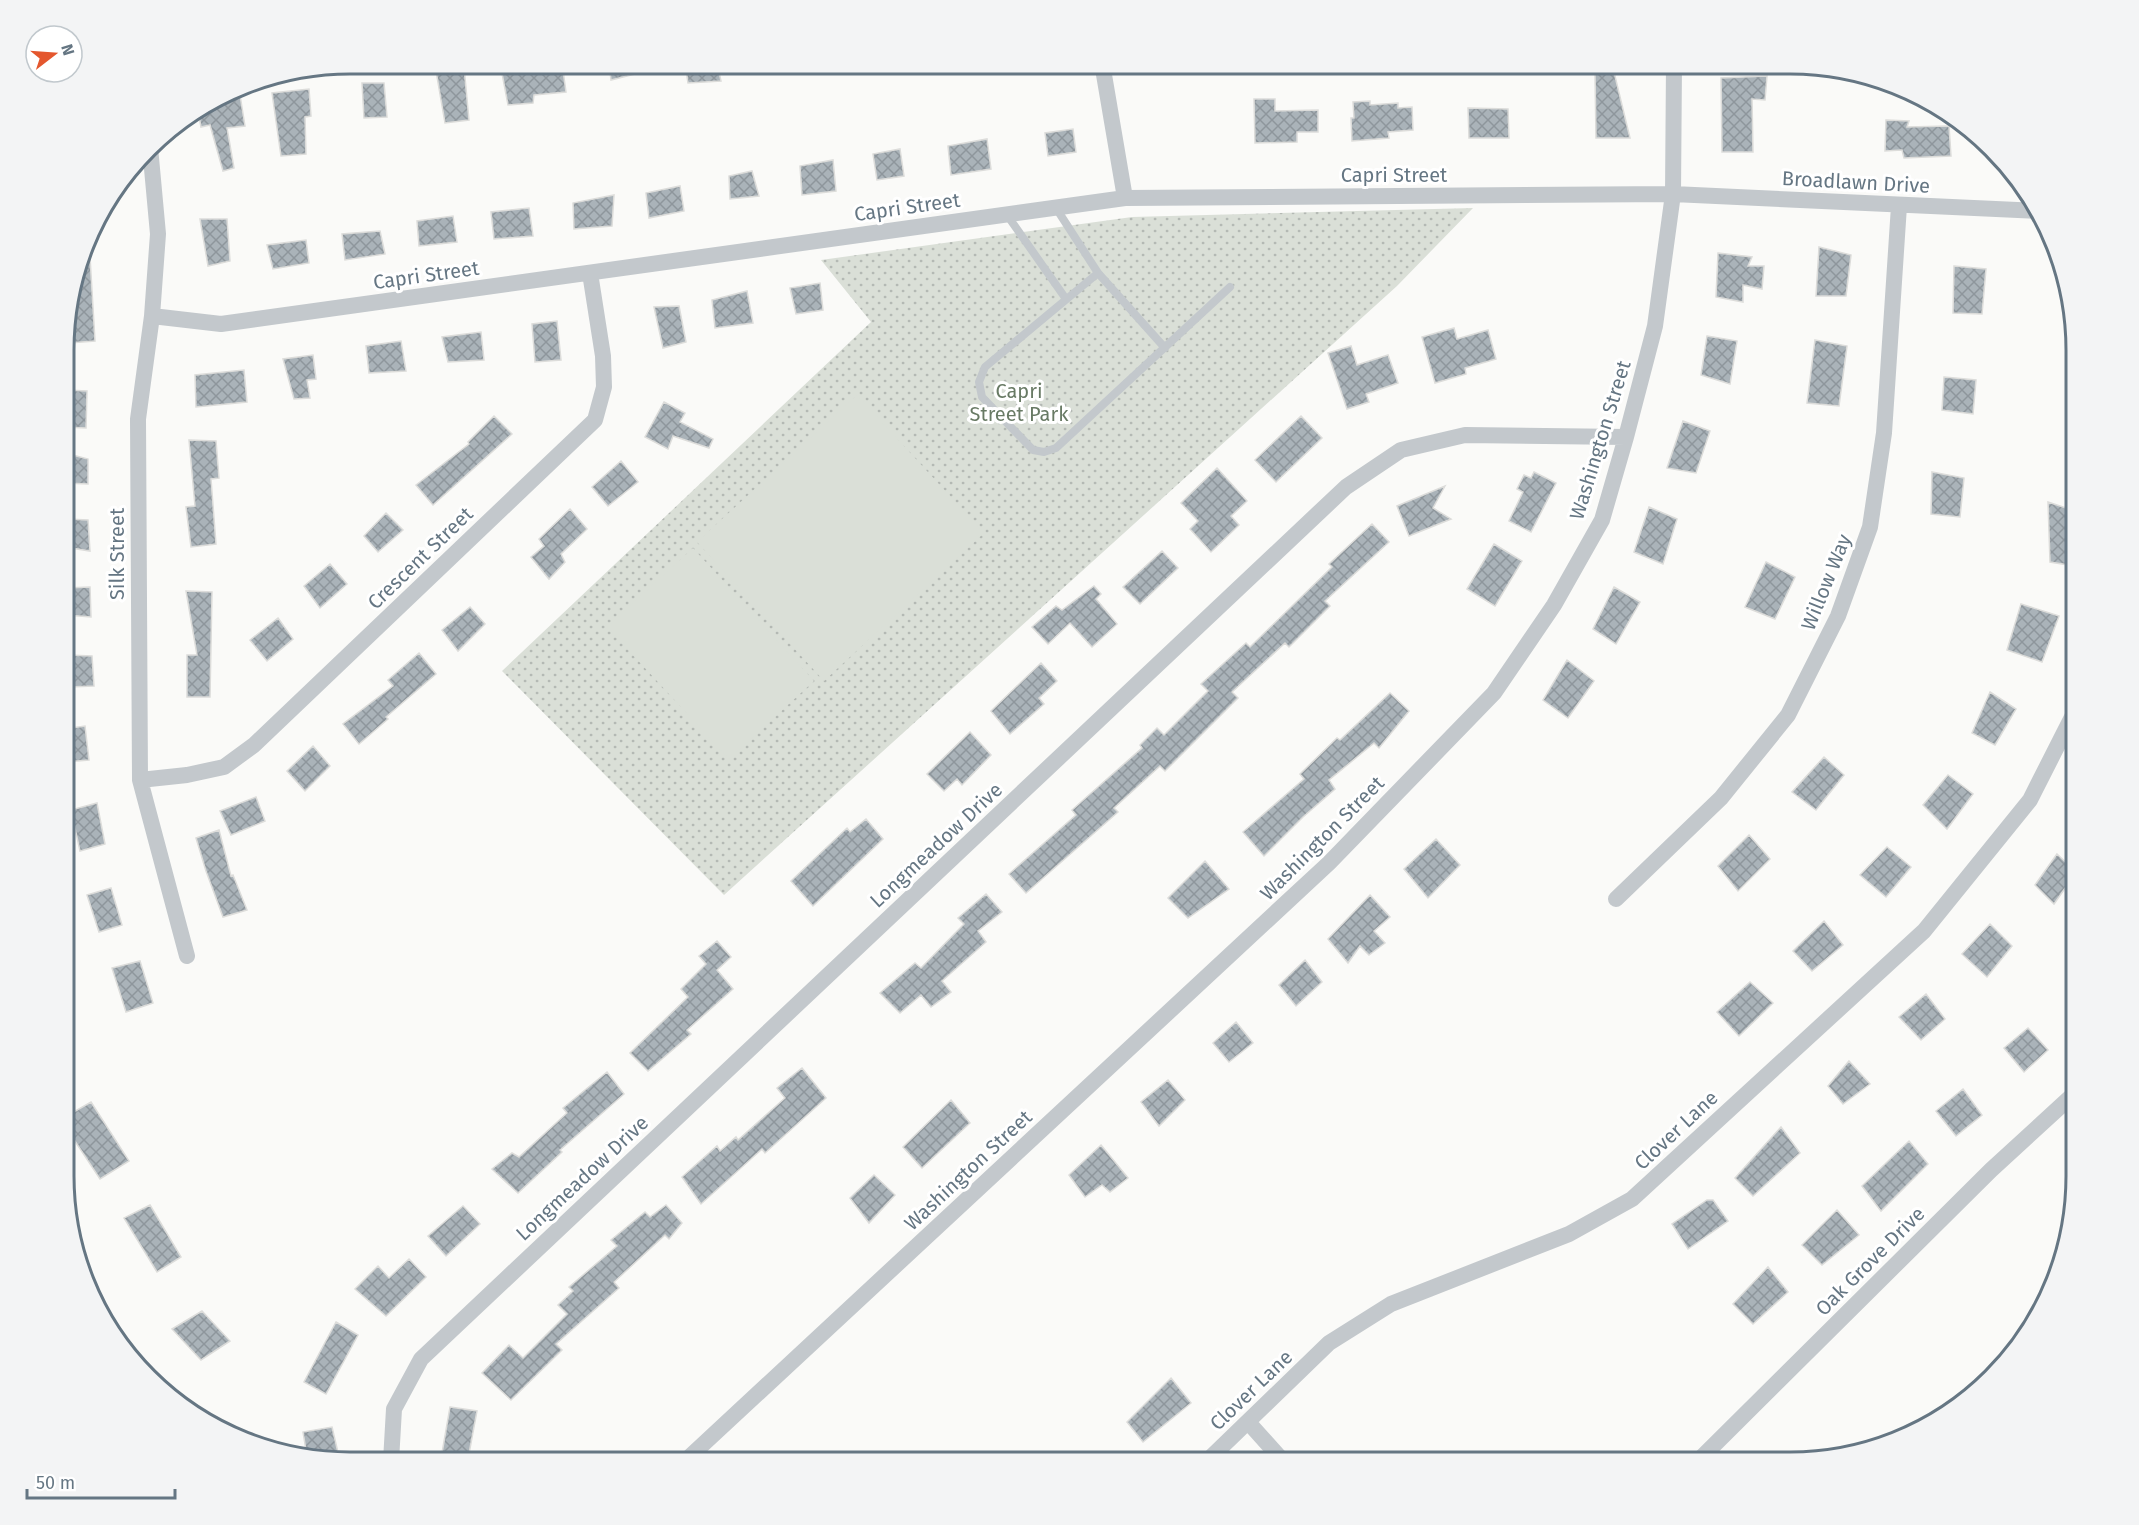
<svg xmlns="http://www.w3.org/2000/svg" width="2139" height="1525" font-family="'Fira Sans',sans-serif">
<defs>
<pattern id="park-dots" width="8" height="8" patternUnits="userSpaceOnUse" patternTransform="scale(1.5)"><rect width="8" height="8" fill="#dadfd7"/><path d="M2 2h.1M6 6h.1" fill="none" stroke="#b4b9b4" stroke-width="1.8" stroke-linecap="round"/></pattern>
<pattern id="building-cross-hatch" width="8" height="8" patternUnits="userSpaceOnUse" patternTransform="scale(1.5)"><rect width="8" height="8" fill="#aab3b9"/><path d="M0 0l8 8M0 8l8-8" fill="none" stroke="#8e969c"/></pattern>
</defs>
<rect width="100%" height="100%" fill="#fafaf8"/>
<path fill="url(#park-dots)" d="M 1473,208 L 1397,286 L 724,895 L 502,671 L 871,322 L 821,260 L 1132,217 Z"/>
<path fill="#dadfd7" d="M 857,395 L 984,533 L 824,681 L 697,542 Z
M 693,548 L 814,681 L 729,759 L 607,627 Z"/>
<path fill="url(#building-cross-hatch)" stroke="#dcdcda" stroke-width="1.5" d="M 534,63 L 562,63 L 566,92 L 534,95 L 533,103 L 508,105 L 501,68 Z
M 609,63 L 654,63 L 655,69 L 611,80 Z
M 685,63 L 717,63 L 721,81 L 688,83 Z
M 464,67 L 469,120 L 445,123 L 436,71 Z
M 1614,72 L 1630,138 L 1596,138 L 1595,74 Z
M 1767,76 L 1765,100 L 1752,99 L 1753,152 L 1722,152 L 1721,78 Z
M 362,83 L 384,83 L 387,117 L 364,118 Z
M 309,89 L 311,116 L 305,117 L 306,154 L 281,156 L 272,93 Z
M 240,95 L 245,126 L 227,128 L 234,168 L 223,171 L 210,125 L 201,127 L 198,111 L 211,103 Z
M 1254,99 L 1275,99 L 1275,111 L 1318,110 L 1318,132 L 1297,132 L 1297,142 L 1255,143 Z
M 1370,101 L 1370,105 L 1398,103 L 1398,108 L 1412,107 L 1413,130 L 1388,132 L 1389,138 L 1352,141 L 1351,118 L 1354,118 L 1353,102 Z
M 1468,108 L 1508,109 L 1509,138 L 1469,138 Z
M 1886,120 L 1909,121 L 1907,127 L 1949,126 L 1951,156 L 1904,158 L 1902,150 L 1885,151 Z
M 1073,129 L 1076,152 L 1048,156 L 1045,133 Z
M 987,139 L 991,169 L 951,175 L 948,146 Z
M 900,149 L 904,176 L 877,180 L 873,154 Z
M 833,160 L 836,191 L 802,195 L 800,166 Z
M 752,171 L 759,196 L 730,199 L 729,176 Z
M 680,186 L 684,211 L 649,218 L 646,193 Z
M 614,195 L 612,226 L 574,229 L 573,203 Z
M 529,208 L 533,236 L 494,239 L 491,212 Z
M 453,216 L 457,242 L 419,246 L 417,221 Z
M 200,219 L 227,219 L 230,261 L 208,266 Z
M 380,231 L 385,254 L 345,260 L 342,234 Z
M 87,240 L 89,240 L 95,341 L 69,343 L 65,312 Z
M 306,240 L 309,263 L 273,269 L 267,245 Z
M 1819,247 L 1851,255 L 1846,296 L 1816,296 Z
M 1718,253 L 1752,257 L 1748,266 L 1764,266 L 1762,289 L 1743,285 L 1743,302 L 1716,297 Z
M 1954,266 L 1986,269 L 1982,314 L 1953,313 Z
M 820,283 L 823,310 L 796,314 L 790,288 Z
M 747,291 L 753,323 L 715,328 L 712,300 Z
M 679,306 L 686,342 L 663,348 L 654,307 Z
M 557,321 L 561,360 L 535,362 L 532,324 Z
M 1454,328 L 1457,339 L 1488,330 L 1496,359 L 1465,368 L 1466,374 L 1435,383 L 1422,337 Z
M 481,332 L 484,360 L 448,362 L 442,337 Z
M 1707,336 L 1737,341 L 1730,384 L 1701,375 Z
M 1815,340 L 1847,346 L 1839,406 L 1807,403 Z
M 401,341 L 406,371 L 369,373 L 366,346 Z
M 1351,346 L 1357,365 L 1388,355 L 1398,383 L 1366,394 L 1369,402 L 1347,409 L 1328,353 Z
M 313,355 L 316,379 L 307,380 L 310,398 L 294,399 L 283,359 Z
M 244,370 L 247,402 L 196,407 L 195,375 Z
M 1944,377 L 1976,380 L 1973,414 L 1942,410 Z
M 65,390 L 87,391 L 86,428 L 65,427 Z
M 664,402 L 685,413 L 680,422 L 713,439 L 709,448 L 673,436 L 668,449 L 645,437 Z
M 494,416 L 512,434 L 433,505 L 416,485 L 469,444 L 468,442 Z
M 1301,416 L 1322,438 L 1276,482 L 1255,460 Z
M 1683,421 L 1710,431 L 1696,473 L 1667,468 Z
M 189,440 L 216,441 L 219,478 L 211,479 L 216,544 L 191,547 L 186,507 L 195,506 Z
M 65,453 L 88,459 L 88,484 L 65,483 Z
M 621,461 L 638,482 L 608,506 L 592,487 Z
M 1217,468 L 1247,501 L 1231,516 L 1239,525 L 1211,552 L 1190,529 L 1198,521 L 1181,503 Z
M 1534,472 L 1556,483 L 1531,532 L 1509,521 L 1523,492 L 1517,489 L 1524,475 L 1531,478 Z
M 1932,472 L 1964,478 L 1960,517 L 1931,514 Z
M 1445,486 L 1433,508 L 1451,519 L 1409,536 L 1397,506 Z
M 2048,502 L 2075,511 L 2075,566 L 2050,562 Z
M 1649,507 L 1677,519 L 1663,564 L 1634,552 Z
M 570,509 L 587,529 L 561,554 L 565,562 L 549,579 L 531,557 L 544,546 L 539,539 Z
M 386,513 L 403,530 L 378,552 L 364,536 Z
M 65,519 L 88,520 L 90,551 L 65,547 Z
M 1372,524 L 1389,542 L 1325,601 L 1330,606 L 1289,647 L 1285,643 L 1232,692 L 1238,698 L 1165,771 L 1160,766 L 1114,808 L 1118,812 L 1026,893 L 1009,874 L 1076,815 L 1072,810 L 1142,748 L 1140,745 L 1157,728 L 1164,735 L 1208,691 L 1201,684 L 1246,643 L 1250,647 L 1332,567 L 1329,564 Z
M 1494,544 L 1522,561 L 1495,606 L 1467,589 Z
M 1162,551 L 1178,568 L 1140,604 L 1123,587 Z
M 1766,562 L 1795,577 L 1775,619 L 1745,607 Z
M 330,564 L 347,584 L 320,608 L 304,586 Z
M 1094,586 L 1101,594 L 1096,599 L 1117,624 L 1092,647 L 1070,623 L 1048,644 L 1032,627 L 1056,606 L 1062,610 Z
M 90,587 L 91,617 L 67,615 L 66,588 Z
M 1614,587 L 1640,602 L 1616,644 L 1593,629 Z
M 186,591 L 212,592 L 210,697 L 187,697 L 187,655 L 197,655 Z
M 2021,604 L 2059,616 L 2042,662 L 2007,650 Z
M 470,607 L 485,624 L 458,651 L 442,630 Z
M 278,618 L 293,639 L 267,661 L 250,640 Z
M 419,653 L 436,674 L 386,717 L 388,719 L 359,744 L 343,724 L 393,686 L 388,680 Z
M 66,655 L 92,656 L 94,686 L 68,687 Z
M 1567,660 L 1594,681 L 1568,718 L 1543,700 Z
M 1041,663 L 1057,681 L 1039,698 L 1044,704 L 1010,734 L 991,711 Z
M 1990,692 L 2016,709 L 1995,745 L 1972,733 Z
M 1390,693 L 1409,711 L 1379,748 L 1374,743 L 1329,780 L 1335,789 L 1303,817 L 1264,856 L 1243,832 L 1304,779 L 1300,774 L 1337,738 L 1340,740 Z
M 85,726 L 89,760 L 65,762 L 65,729 Z
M 970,732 L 991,755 L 962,785 L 957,779 L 944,791 L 927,774 Z
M 313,746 L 330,766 L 305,791 L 287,771 Z
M 1824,757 L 1844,775 L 1816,810 L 1792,792 Z
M 1948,775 L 1973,794 L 1947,829 L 1923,805 Z
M 256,797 L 265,821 L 231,835 L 220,811 Z
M 97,803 L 105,844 L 80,851 L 71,810 Z
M 866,819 L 883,839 L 813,906 L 791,881 L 847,828 L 850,832 Z
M 219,830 L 231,876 L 233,875 L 247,910 L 223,917 L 206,871 L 196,838 Z
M 1749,835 L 1770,859 L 1738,891 L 1718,866 Z
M 1436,839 L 1460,865 L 1428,898 L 1404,869 Z
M 1887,847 L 1911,867 L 1886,897 L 1860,875 Z
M 2057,854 L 2075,871 L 2075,874 L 2054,904 L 2035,885 Z
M 1205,861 L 1229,889 L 1188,918 L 1168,898 Z
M 111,888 L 122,925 L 99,932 L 87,895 Z
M 986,894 L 1002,912 L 978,931 L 986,942 L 942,981 L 951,992 L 931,1007 L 921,995 L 900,1013 L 880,993 L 915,963 L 921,968 L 964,924 L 958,918 Z
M 1370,895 L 1390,917 L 1374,931 L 1385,943 L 1369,955 L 1360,946 L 1348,963 L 1328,939 Z
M 1824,921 L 1843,945 L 1812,971 L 1793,951 Z
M 1990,924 L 2012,946 L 1987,977 L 1962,954 Z
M 717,941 L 731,957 L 717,970 L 733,989 L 687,1030 L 691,1034 L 648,1071 L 630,1053 L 688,997 L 681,989 L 706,964 L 699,956 Z
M 1305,960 L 1322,982 L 1296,1006 L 1279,985 Z
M 140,961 L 153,1003 L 126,1012 L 112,968 Z
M 1750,982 L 1773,1003 L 1739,1036 L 1717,1012 Z
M 1926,994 L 1945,1019 L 1921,1040 L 1899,1017 Z
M 1236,1022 L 1253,1043 L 1229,1062 L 1213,1043 Z
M 2028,1028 L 2048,1050 L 2024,1072 L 2004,1048 Z
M 1849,1061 L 1870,1084 L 1843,1104 L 1828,1086 Z
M 802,1068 L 826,1098 L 765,1153 L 762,1149 L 701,1204 L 682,1177 L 717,1146 L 720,1151 L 736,1137 L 738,1140 L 785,1098 L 777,1088 Z
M 607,1072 L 624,1094 L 560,1150 L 562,1152 L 518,1193 L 492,1169 L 512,1153 L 519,1157 L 567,1113 L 563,1108 Z
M 1168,1080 L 1185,1100 L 1159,1126 L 1141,1102 Z
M 1963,1089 L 1982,1115 L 1956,1136 L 1936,1111 Z
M 951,1100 L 970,1123 L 922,1168 L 903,1147 Z
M 91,1102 L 129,1161 L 100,1179 L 65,1126 L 65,1117 Z
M 1781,1127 L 1800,1153 L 1753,1196 L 1735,1178 Z
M 1909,1141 L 1928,1164 L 1881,1211 L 1862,1186 Z
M 1101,1145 L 1128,1178 L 1110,1192 L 1102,1185 L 1085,1197 L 1069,1175 Z
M 874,1175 L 895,1195 L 869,1223 L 850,1198 Z
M 1707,1200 L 1713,1200 L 1728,1221 L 1688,1249 L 1672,1224 Z
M 150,1205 L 181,1257 L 157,1272 L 124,1218 Z
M 666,1205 L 682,1223 L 669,1239 L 665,1235 L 614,1282 L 619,1288 L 556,1344 L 562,1350 L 511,1400 L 482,1373 L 509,1345 L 523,1358 L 567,1314 L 558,1305 L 573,1291 L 569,1287 L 617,1246 L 611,1240 L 645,1212 L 650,1217 Z
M 463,1206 L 480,1224 L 446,1256 L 428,1236 Z
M 1837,1210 L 1859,1235 L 1822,1265 L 1802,1245 Z
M 409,1259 L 426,1277 L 386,1316 L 355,1289 L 378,1266 L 389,1278 Z
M 1768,1267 L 1788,1292 L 1753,1324 L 1733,1304 Z
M 202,1311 L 230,1341 L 201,1360 L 172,1329 Z
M 336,1322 L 358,1335 L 326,1394 L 304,1382 Z
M 1171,1378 L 1191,1403 L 1143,1442 L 1127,1422 Z
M 450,1407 L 477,1411 L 468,1459 L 442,1453 Z
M 332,1427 L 340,1461 L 331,1461 L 307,1456 L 303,1432 Z"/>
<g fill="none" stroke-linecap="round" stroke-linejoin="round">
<path stroke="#c3c8cc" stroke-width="8" d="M 1056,208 L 1098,273 L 1165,348
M 1007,215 L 1066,299
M 1098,273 L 985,367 L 979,382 L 982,397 L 1033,450 L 1044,452 L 1056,448 L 1230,287"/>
<path stroke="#c3c8cc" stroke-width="16" d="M 1102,63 L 1125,198
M 150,147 L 158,234 L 152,316 L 138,419 L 140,780 L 187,956
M 152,316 L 221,324 L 1125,198 L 1673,194 L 2037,211
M 140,780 L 187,775 L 224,767 L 254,745 L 595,420 L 604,387 L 603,356 L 590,273
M 1616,899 L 1721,798 L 1788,715 L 1838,616 L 1870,527 L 1884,433 L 1899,206
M 1248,1422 L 1284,1462
M 391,1461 L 394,1409 L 421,1359 L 1346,487 L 1401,450 L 1465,435 L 1626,437
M 684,1462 L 1329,863 L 1494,693 L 1554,605 L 1602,520 L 1626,437 L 1655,326 L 1673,194 L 1674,64
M 1206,1462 L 1329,1343 L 1391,1304 L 1569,1234 L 1632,1199 L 1924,931 L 2030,800 L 2075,711
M 1697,1462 L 1991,1170 L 2075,1093"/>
</g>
<g text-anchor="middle" stroke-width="6" stroke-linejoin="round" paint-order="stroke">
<g font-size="20" fill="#657683" stroke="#fff">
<text x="1394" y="182">Capri Street</text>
<text transform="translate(1856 182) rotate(3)" y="7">Broadlawn Drive</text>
<text transform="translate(907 207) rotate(-8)" y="7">Capri Street</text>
<text transform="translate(426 275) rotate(-8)" y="7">Capri Street</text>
<text transform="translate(1600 440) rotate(-73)" y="7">Washington Street</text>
<text transform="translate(117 554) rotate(-90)" y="7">Silk Street</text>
<text transform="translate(420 558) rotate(-44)" y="7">Crescent Street</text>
<text transform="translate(1826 582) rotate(-68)" y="7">Willow Way</text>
<text transform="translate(1322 838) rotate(-45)" y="7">Washington Street</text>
<text transform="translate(936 845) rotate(-43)" y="7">Longmeadow Drive</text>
<text transform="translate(1676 1130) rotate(-43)" y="7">Clover Lane</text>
<text transform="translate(968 1170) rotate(-43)" y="7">Washington Street</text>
<text transform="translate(582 1178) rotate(-43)" y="7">Longmeadow Drive</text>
<text transform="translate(1870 1261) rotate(-45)" y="7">Oak Grove Drive</text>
<text transform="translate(1251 1390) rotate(-44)" y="7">Clover Lane</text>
</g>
<g font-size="20" fill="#687a64" stroke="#fff">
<text x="1019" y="398">Capri<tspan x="1019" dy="23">Street Park</tspan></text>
</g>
</g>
<path d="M0 0H2139V1525H0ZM350 74H1790A276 276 0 0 1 2066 350V1176A276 276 0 0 1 1790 1452H350A276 276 0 0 1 74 1176V350A276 276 0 0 1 350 74Z" fill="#f3f4f5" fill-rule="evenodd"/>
<path fill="none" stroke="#657683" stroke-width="3" d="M350 74H1790A276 276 0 0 1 2066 350V1176A276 276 0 0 1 1790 1452H350A276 276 0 0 1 74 1176V350A276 276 0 0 1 350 74Z"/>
<g transform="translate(54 54) rotate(73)"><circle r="28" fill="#ffffff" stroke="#c1c8cd" stroke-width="1.5"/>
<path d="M0-4.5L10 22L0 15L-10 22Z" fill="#e4572e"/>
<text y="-9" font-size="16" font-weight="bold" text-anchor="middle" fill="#657683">N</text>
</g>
<path d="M27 1489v9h148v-9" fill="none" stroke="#657683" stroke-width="3"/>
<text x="36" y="1489" font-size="18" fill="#657683" stroke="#ffffff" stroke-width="4.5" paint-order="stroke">50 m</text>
</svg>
